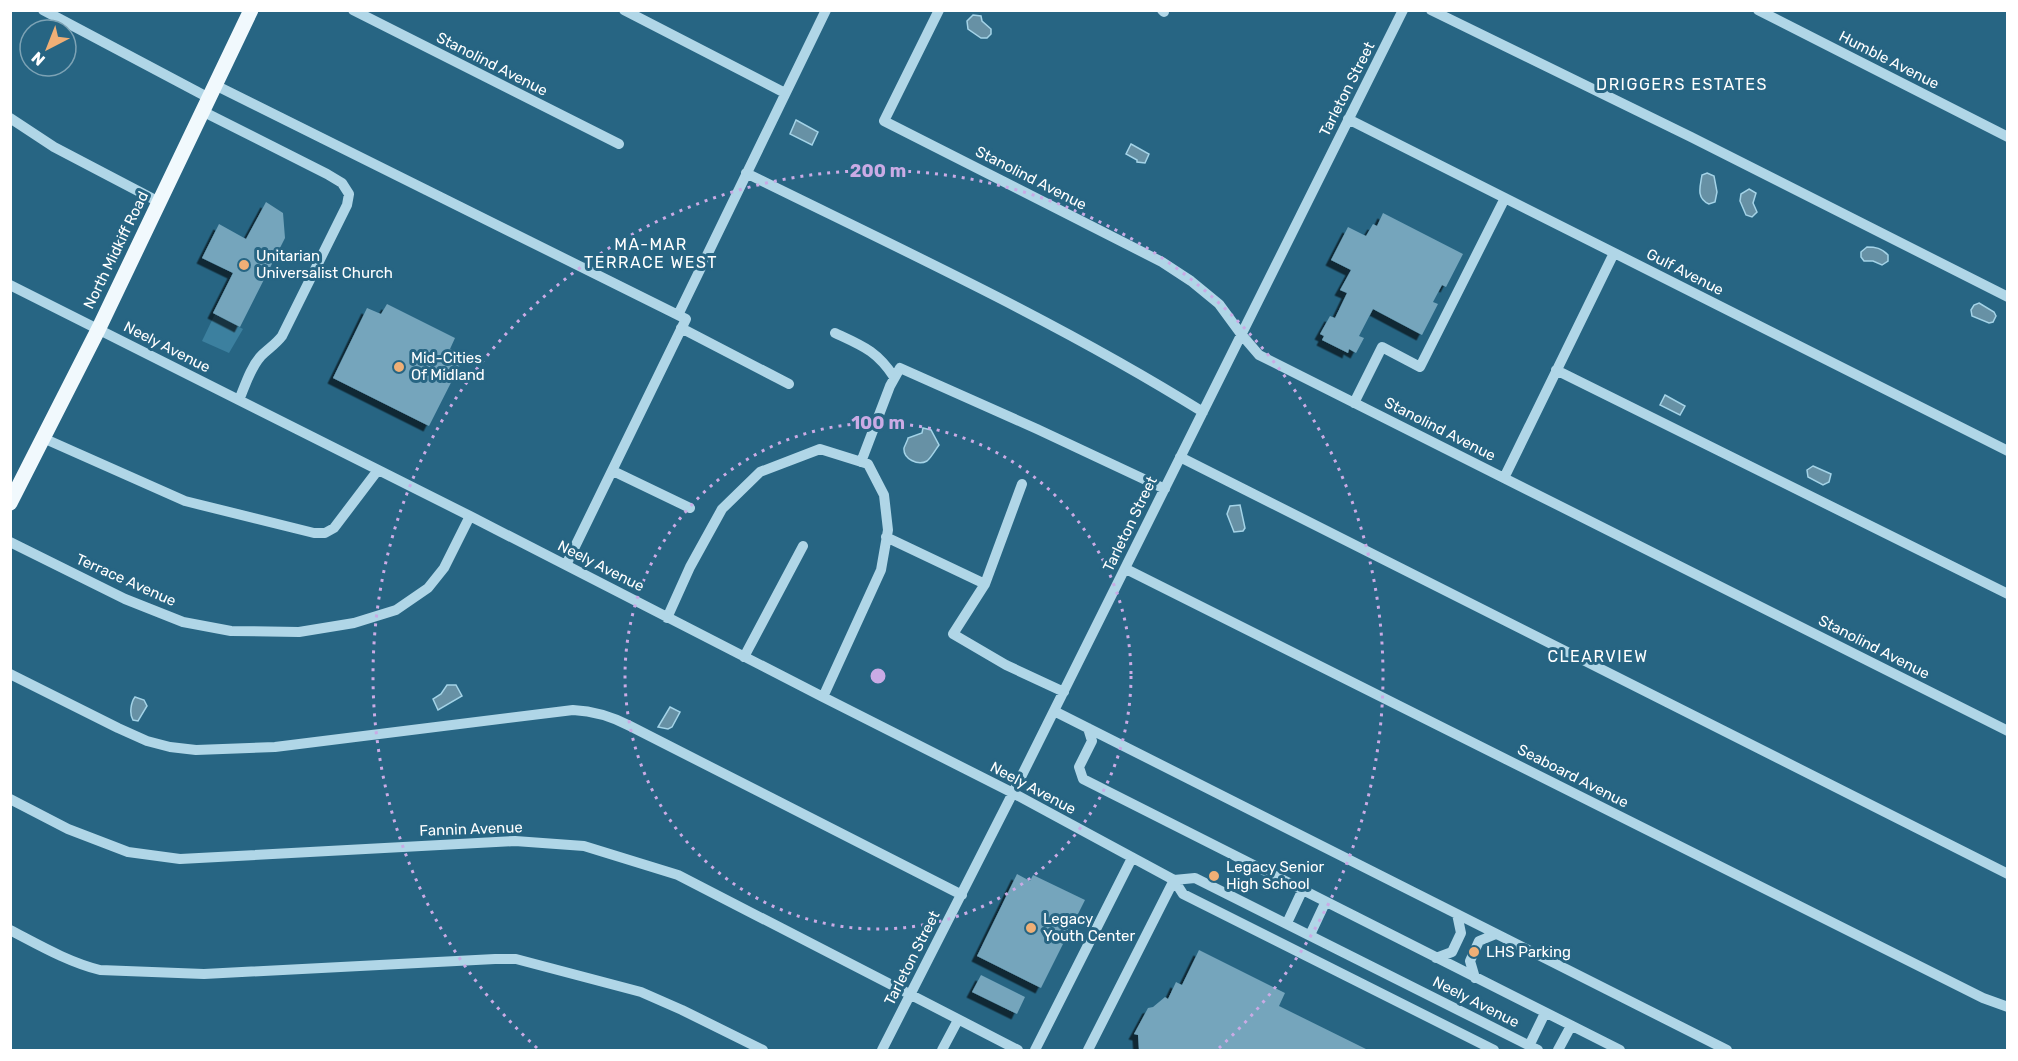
<svg xmlns="http://www.w3.org/2000/svg" width="2018" height="1061" font-family="Rubik,sans-serif">
<defs>
<filter id="shadow"><feDropShadow dx="-5.5" dy="5.5" stdDeviation="0" flood-color="#0009"/></filter>
</defs>
<rect width="100%" height="100%" fill="#276583"/>
<path fill="#3c809f" d="M 215,314 L 243,329 L 229,353 L 202,341 Z"/>
<path fill="#6791a5" stroke="#a4d3e7" stroke-width="1.5" d="M 973,15 L 981,16 L 982,21 L 991,29 L 991,34 L 987,38 L 981,38 L 968,29 L 967,21 Z
M 796,120 L 818,132 L 812,145 L 790,134 Z
M 1131,144 L 1149,154 L 1145,163 L 1137,162 L 1137,160 L 1126,154 Z
M 1707,173 L 1714,176 L 1717,192 L 1715,202 L 1709,204 C 1696,198 1700,187 1702,175 Z
M 1749,189 L 1756,193 L 1753,203 L 1757,212 L 1752,217 L 1746,215 L 1740,201 L 1741,194 Z
M 1867,247 C 1875,247 1882,248 1888,255 L 1888,261 L 1882,265 L 1873,261 L 1864,261 L 1861,257 L 1861,252 Z
M 1979,303 L 1994,312 L 1996,316 L 1993,322 L 1989,323 L 1972,316 L 1971,310 L 1974,305 Z
M 1665,395 L 1685,406 L 1680,415 L 1660,405 Z
M 923,428 L 931,430 L 939,445 C 936,449 931,458 927,461 C 918,466 903,459 904,448 C 904,447 908,440 908,438 L 922,433 Z
M 1813,466 L 1831,474 L 1829,482 L 1823,485 L 1808,477 L 1807,470 Z
M 1240,505 L 1245,528 L 1243,531 L 1234,532 L 1227,514 L 1230,506 Z
M 447,685 L 456,685 L 462,696 L 438,710 L 433,699 L 441,694 Z
M 135,697 L 144,700 L 147,706 L 138,721 L 133,720 C 129,714 131,702 135,697 Z
M 670,707 L 680,712 L 672,727 L 668,729 L 658,727 Z"/>
<path fill="#74a5bc" filter="url(#shadow)" d="M 266,202 L 283,213 L 285,238 L 240,327 L 213,313 L 233,273 L 202,258 L 219,224 L 246,239 Z
M 1383,213 L 1463,254 L 1446,287 L 1442,285 L 1433,302 L 1438,304 L 1422,335 L 1373,309 L 1359,336 L 1364,338 L 1356,353 L 1349,349 L 1348,353 L 1322,340 L 1324,336 L 1320,334 L 1330,316 L 1335,318 L 1347,293 L 1340,290 L 1351,270 L 1331,260 L 1348,227 L 1366,236 L 1373,224 L 1377,226 Z
M 387,304 L 455,338 L 450,349 L 464,357 L 429,426 L 333,378 L 367,308 L 381,314 Z
M 1017,874 L 1030,881 L 1033,875 L 1085,900 L 1041,988 L 977,956 Z
M 1199,950 L 1285,993 L 1279,1006 L 1368,1050 L 1139,1050 L 1138,1035 L 1134,1034 L 1148,1008 L 1153,1007 L 1165,997 L 1168,999 L 1176,982 L 1182,985 Z
M 981,975 L 1025,997 L 1017,1014 L 972,992 Z"/>
<g fill="none" stroke-linecap="round" stroke-linejoin="round">
<path stroke="#b0d6e7" stroke-width="10" d="M 43,10 L 209,98
M 353,10 L 619,144
M 624,10 L 785,93
M 939,10 L 884,121 L 1162,262 L 1191,281 L 1219,304 L 1241,334 L 1259,355 L 2008,731
M 1162,10 L 1164,12
M 1431,10 L 1691,137 L 2008,297
M 1758,10 L 2008,137
M 215,85 L 686,319 L 566,565
M 202,111 L 327,174 L 342,183 L 349,194 L 347,205 L 282,336 C 276,344 268,349 261,356 C 250,368 245,386 239,400
M 10,118 L 54,147 L 159,202
M 1348,119 L 2008,451
M 746,173 C 900,249 1057,321 1203,412
M 10,285 L 470,516 L 823,697 L 1013,793 L 1174,880 L 1183,894 L 1494,1050
M 678,315 L 826,10
M 681,328 L 789,384
M 835,333 C 863,346 877,351 894,377
M 1556,370 L 2008,594
M 1354,403 L 1382,347 L 1420,367 L 1505,198
M 43,438 L 185,501 L 314,533 L 325,533 L 334,528 L 378,470
M 1180,457 L 2008,874
M 861,462 L 890,386 L 900,368 L 1037,429 L 1165,489
M 613,471 L 690,508
M 1504,478 L 1614,253
M 886,537 L 985,584 L 953,634 L 1006,665 L 1064,692
M 10,542 L 125,599 L 183,622 L 231,631 L 299,632 L 354,623 L 396,610 L 428,588 L 444,568 L 470,516
M 1126,569 L 1983,998 L 2008,1007
M 985,584 L 1022,484
M 667,618 L 690,567 L 722,509 L 760,472 L 820,449 L 868,464 L 884,495 L 888,530 L 881,570 L 823,697
M 744,657 L 803,546
M 10,674 L 118,728 L 147,741 L 170,747 L 196,750 L 275,747 L 573,710 C 594,711 611,716 630,726 L 962,895
M 1054,711 L 1727,1050
M 1088,728 L 1092,741 L 1079,767 L 1083,779 L 1620,1050
M 10,799 L 68,829 L 128,852 L 180,859 L 515,841 L 584,846 L 678,875 L 1018,1050
M 1174,880 L 1195,878 L 1538,1050
M 1287,923 L 1302,891
M 10,930 C 39,945 68,962 100,970 L 204,974 L 495,959 L 516,959 L 641,992 L 682,1010 L 763,1050
M 1310,935 L 1325,903
M 1436,958 L 1452,952 L 1461,933 L 1457,914
M 1475,978 L 1470,961 L 1479,941 L 1496,934
M 1529,1046 L 1545,1013
M 882,1050 L 1024,771 L 1403,10
M 942,1050 L 958,1020
M 1035,1050 L 1132,858
M 1088,1050 L 1174,880
M 1558,1050 L 1571,1026"/>
<path stroke="#f1f9fd" stroke-width="15" d="M 10,503 L 98,330 L 251,10"/>
</g>
<g fill="none" stroke="#caabe5" stroke-width="3" stroke-dasharray="3 6">
<circle cx="878" cy="676" r="253"/>
<path d="M537 1048A505 505 0 1 1 1219 1048"/>
</g>
<g fill="#efaf76" stroke="#276583" stroke-width="2">
<circle cx="244" cy="265" r="6"/>
<circle cx="399" cy="367" r="6"/>
<circle cx="1214" cy="876" r="6"/>
<circle cx="1031" cy="928" r="6"/>
<circle cx="1474" cy="952" r="6"/>
</g>
<g text-anchor="middle" stroke-width="6" stroke-linejoin="round" paint-order="stroke">
<g font-size="15" fill="#fff" stroke="#276583">
<text transform="translate(1889 60) rotate(27)" y="5">Humble Avenue</text>
<text transform="translate(492 64) rotate(27)" y="5">Stanolind Avenue</text>
<text transform="translate(1347 89) rotate(-63)" y="5">Tarleton Street</text>
<text transform="translate(1031 178) rotate(27)" y="5">Stanolind Avenue</text>
<text transform="translate(116 250) rotate(-64)" y="5">North Midkiff Road</text>
<text transform="translate(1685 272) rotate(27)" y="5">Gulf Avenue</text>
<text transform="translate(167 347) rotate(27)" y="5">Neely Avenue</text>
<text transform="translate(1440 429) rotate(27)" y="5">Stanolind Avenue</text>
<text transform="translate(1130 524) rotate(-64)" y="5">Tarleton Street</text>
<text transform="translate(601 566) rotate(27)" y="5">Neely Avenue</text>
<text transform="translate(126 580) rotate(24)" y="5">Terrace Avenue</text>
<text transform="translate(1874 647) rotate(27)" y="5">Stanolind Avenue</text>
<text transform="translate(1573 776) rotate(27)" y="5">Seaboard Avenue</text>
<text transform="translate(1033 788) rotate(28)" y="5">Neely Avenue</text>
<text transform="translate(471 829) rotate(-2)" y="5">Fannin Avenue</text>
<text transform="translate(912 958) rotate(-63)" y="5">Tarleton Street</text>
<text transform="translate(1476 1002) rotate(27)" y="5">Neely Avenue</text>
</g>
<g font-size="15" fill="#fff" stroke="#276583" text-anchor="start">
<text x="256" y="261">Unitarian<tspan x="256" dy="17">Universalist Church</tspan></text>
<text x="411" y="363">Mid-Cities<tspan x="411" dy="17">Of Midland</tspan></text>
<text x="1226" y="872">Legacy Senior<tspan x="1226" dy="17">High School</tspan></text>
<text x="1043" y="924">Legacy<tspan x="1043" dy="17">Youth Center</tspan></text>
<text x="1486" y="957">LHS Parking</text>
</g>
<g font-size="16" letter-spacing="1.5" fill="#fff" stroke="#276583">
<text x="1682" y="90">DRIGGERS ESTATES</text>
<text x="651" y="250">MA-MAR<tspan x="651" dy="18">TERRACE WEST</tspan></text>
<text x="1598" y="662">CLEARVIEW</text>
</g>
</g>
<circle cx="878" cy="676" r="9" fill="#caabe5" stroke="#276583" stroke-width="3"/>
<g font-size="18" text-anchor="middle" font-weight="bold" fill="#caabe5" stroke="#276583" stroke-width="6" stroke-linejoin="round" paint-order="stroke">
<text x="878" y="177">200 m</text>
<text x="878" y="429">100 m</text>
</g>
<rect width="2018" height="1061" fill="none" stroke="#ffffff" stroke-width="24"/>
<g transform="translate(48 48) rotate(222)"><circle r="28" fill="#276583" stroke="#7da3b5" stroke-width="1.5"/>
<path d="M0-4.5L10 22L0 15L-10 22Z" fill="#efaf76"/>
<text y="-9" font-size="16" font-weight="bold" text-anchor="middle" fill="#ffffff">N</text>
</g>
</svg>
